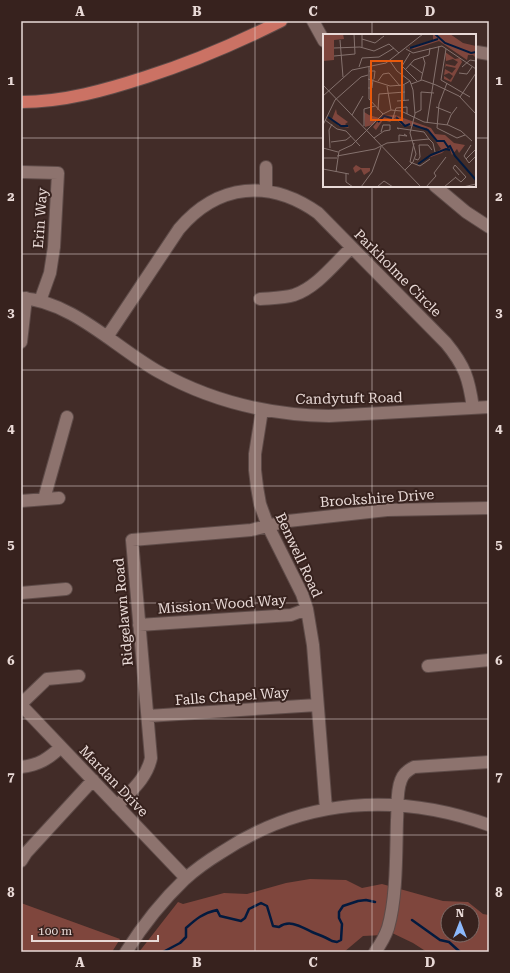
<svg xmlns="http://www.w3.org/2000/svg" width="510" height="973" font-family="'Roboto Serif',serif">
<rect width="100%" height="100%" fill="#422c28"/>
<path fill="#7f463d" fill-rule="evenodd" d="M 310,879 L 346,880 L 362,888 L 382,884 L 443,901 L 468,902 L 483,914 L 489,915 L 489,952 L 427,952 L 413,943 L 388,931 L 384,935 L 363,936 L 344,952 L 139,952 L 178,902 L 183,904 L 224,893 L 247,894 L 286,883 ZM 448,911 L 472,911 L 472,935 L 448,935 Z
M 21,903 L 120,939 L 112,952 L 21,952 Z"/>
<g fill="none" stroke-linecap="round" stroke-linejoin="round">
<path stroke="#031a3e" stroke-width="2.5" d="M 412,920 L 440,940 L 449,942 L 460,952
M 163,952 L 180,943 L 186,937 L 186,928 C 196,919 203,913 217,910 L 220,916 L 241,921 L 245,918 L 249,909 L 261,903 L 267,906 L 273,926 L 279,927 C 290,919 301,927 312,932 C 319,935 325,937 332,941 L 337,942 L 341,940 L 342,924 L 339,918 L 339,912 L 343,906 L 358,901 L 366,900 L 375,902"/>
<defs>
<path id="minor" d="M 313,21 L 324,41
M 477,52 L 489,54
M 21,172 L 58,173 L 54,247 L 50,273 L 40,301
M 435,186 L 466,212 L 489,227
M 266,191 L 266,167
M 21,298 C 72,301 116,348 159,372 C 211,401 270,415 329,416 L 489,407
M 260,299 C 272,298 284,298 294,295 C 317,287 334,264 351,248
M 107,337 L 179,229 C 218,183 270,179 318,213 L 446,343 C 465,366 469,379 473,408
M 21,342 L 26,298
M 262,410 L 255,454 L 255,470 L 257,487 L 260,504 L 268,526 L 302,594 L 307,609 L 313,645 L 326,809
M 44,499 L 67,417
M 21,501 L 59,498
M 21,593 L 66,589
M 139,625 L 291,615 L 307,609
M 428,666 L 489,660
M 21,704 L 47,679 L 79,676
M 21,705 L 186,878
M 148,716 L 317,705
M 21,767 C 39,765 48,759 61,747
M 117,806 C 131,791 147,778 151,758 L 132,540 L 251,530 L 288,521 L 387,510 L 489,508
M 21,861 L 26,853 L 93,780
M 126,952 C 143,925 162,901 185,879 C 196,869 209,860 222,852 C 304,798 397,792 489,825
M 375,952 C 380,945 385,937 388,928 C 397,897 396,852 397,820 C 398,808 396,792 401,780 C 403,774 408,770 414,767 L 489,762"/>
<path id="major" d="M 21,102 C 64,102 106,90 146,77 C 193,62 237,43 281,21"/>
</defs>
<use href="#minor" stroke="#5e4b48" stroke-width="14"/>
<use href="#major" stroke="#5e4b48" stroke-width="14"/>
<use href="#minor" stroke="#8d736e" stroke-width="12"/>
<use href="#major" stroke="#cb7264" stroke-width="12"/>
</g>
<path fill="none" stroke="#e9dad7" stroke-width="1" stroke-opacity="0.55" d="M 138,21 L 138,952M 255,21 L 255,952M 372,21 L 372,35M 21,138 L 324,138M 475,138 L 489,138M 372,186 L 372,952M 21,254 L 489,254M 21,370 L 489,370M 21,486 L 489,486M 21,603 L 489,603M 21,719 L 489,719M 21,835 L 489,835"/>
<g text-anchor="middle" stroke-width="4" stroke-linejoin="round" paint-order="stroke">
<g font-size="14" fill="#e9dad7" stroke="#37221e">
<text transform="translate(40 218) rotate(-86)" y="5">Erin Way</text>
<text transform="translate(398 273) rotate(45)" y="5">Parkholme Circle</text>
<text transform="translate(349 398) rotate(-1)" y="5">Candytuft Road</text>
<text transform="translate(377 498) rotate(-4)" y="5">Brookshire Drive</text>
<text transform="translate(299 555) rotate(65)" y="5">Benwell Road</text>
<text transform="translate(222 604) rotate(-4)" y="5">Mission Wood Way</text>
<text transform="translate(123 612) rotate(-95)" y="5">Ridgelawn Road</text>
<text transform="translate(232 696) rotate(-4)" y="5">Falls Chapel Way</text>
<text transform="translate(114 781) rotate(46)" y="5">Mardan Drive</text>
</g>
</g>
<g transform="translate(323 34)">
<rect width="153" height="153" fill="#422c28"/>
<path d="M 0,0 L 20,0 L 21,5 L 11,6 L 11,26 L 0,27 ZM 110,0 L 127,0 L 140,9 L 153,12 L 153,24 L 150,21 L 145,21 L 144,26 L 116,7 L 91,15 L 85,14 L 110,6 ZM 122,18 L 132,25 L 137,24 L 139,28 L 127,50 L 128,48 L 121,45 L 121,42 L 127,46 L 130,42 L 126,39 L 121,41 L 122,35 L 129,39 L 133,34 L 123,32 L 122,34 L 123,28 L 123,30 L 132,32 L 135,28 L 130,25 L 123,27 ZM 13,75 L 14,80 L 25,88 L 22,90 L 26,94 L 16,92 L 15,95 L 16,92 L 9,85 ZM 41,78 L 46,81 L 56,84 L 49,91 L 42,93 ZM 72,81 L 108,94 L 112,100 L 122,101 L 131,109 L 142,111 L 136,119 L 134,115 L 129,121 L 126,112 L 119,119 L 105,124 L 118,115 L 104,94 L 79,91 L 72,84 L 67,88 L 60,86 L 53,96 L 50,93 L 59,82 ZM 33,131 L 38,134 L 47,134 L 47,137 L 41,141 L 38,135 L 32,139 L 30,134 Z" fill="#7f463d"/>
<path fill="none" stroke="#031a3e" stroke-width="2" d="M 112,0 L 122,9 L 148,19 L 153,18M 87,14 L 115,5M 5,83 L 18,92 L 25,92M 73,83 L 82,92 L 87,90M 55,88 L 61,82 L 69,84M 90,91 L 105,96 L 114,107 L 121,107 L 125,113 L 127,112 L 132,122 L 153,146M 95,130 L 108,121 L 123,115 L 127,116"/>
<path fill="none" stroke="#85726e" stroke-width="1" d="M 39,5 L 52,9 L 61,2M 17,6 L 20,43M 39,13 L 39,0M 11,14 L 37,13 L 51,17 L 66,10 L 76,19M 83,15 L 90,19 L 119,12 L 153,35M 123,15 L 118,46 L 147,63M 87,19 L 79,32 L 94,47M 11,22 L 32,20 L 31,0M 67,27 L 74,37 L 87,47 L 90,56 L 92,80 L 87,99 L 93,120 L 90,128 L 82,136M 87,30 L 99,39M 36,33 L 39,24 L 56,23 L 71,14M 46,33 L 46,65 L 60,80M 139,33 L 147,26 L 153,27M 82,36 L 91,26 L 106,21 L 107,14M 46,37 L 52,37 L 51,45M 136,39 L 144,40 L 149,33M 45,45 L 67,52 L 80,51 L 87,47M 98,46 L 102,29 L 100,23M 55,47 L 60,40 L 66,39 L 77,52M 124,49 L 116,70 L 114,94 L 134,104 L 142,101M 88,50 L 99,46 L 113,51 L 136,62 L 153,80M 0,51 L 98,153M 64,52 L 68,76M 45,54 L 49,54 L 50,45M 0,62 L 29,36 L 63,29 L 100,0M 137,63 L 153,39M 74,67 L 86,66M 81,67 L 81,51M 113,73 L 128,79M 55,76 L 56,60 L 82,58M 92,79 L 98,76 L 98,58 L 111,59M 29,81 L 40,62M 2,86 L 14,95 L 23,97 L 37,112M 69,87 L 73,74 L 84,73 L 84,80M 104,89 L 116,12M 0,91 L 12,66 L 38,43 L 45,41M 124,91 L 128,81 L 134,73M 41,92 L 41,75 L 52,72M 51,104 L 61,97 L 67,96 L 67,91 L 60,91 L 58,98M 106,105 L 110,109 L 112,118M 76,107 L 76,101 L 84,102 L 81,100M 8,108 L 23,106 L 28,102M 64,109 L 106,105 L 101,98 L 74,94 L 76,95M 91,109 L 87,128 L 97,132 L 107,125M 96,111 L 105,111 L 109,116M 148,111 L 141,122 L 146,129 L 153,122M 0,114 L 15,118M 7,114 L 6,96 L 9,90M 14,122 L 52,115 L 64,109M 0,124 L 14,124M 92,125 L 95,126 L 97,123 L 96,111M 143,125 L 153,115M 0,135 L 26,140M 13,138 L 16,117 L 29,111 L 60,80 L 68,76 L 78,77 L 101,88 L 125,91 L 138,97 L 149,107M 23,139 L 23,148 L 30,153M 132,143 L 138,148 L 143,143 L 132,131 L 130,134 L 136,141M 38,153 L 49,138 L 58,113M 54,153 L 61,147 L 70,153M 103,153 L 113,142 L 111,139 L 123,123M 121,153 L 133,143M 140,153 L 153,150"/>
<path fill="#e8590c" fill-opacity="0.15" stroke="#e8590c" stroke-width="2" d="M 48,27 L 79,27 L 79,86 L 48,86 Z"/>
<rect width="153" height="153" fill="none" stroke="#e9dad7" stroke-width="2"/>
</g>
<rect width="510" height="973" fill="none" stroke="#37221e" stroke-width="44"/>
<g transform="translate(460 923)"><circle r="19" fill="#37221e" stroke="#7e6c68"/>
<path d="M0-3L7 15L0 10L-7 15Z" fill="#8cb9fc"/>
<text y="-6" font-size="11" font-weight="bold" text-anchor="middle" fill="#e9dad7">N</text>
</g>
<path d="M32 935v6h126v-6" fill="none" stroke="#e9dad7" stroke-width="2"/>
<text x="38" y="935" font-size="12" fill="#e9dad7" stroke="#37221e" stroke-width="3" paint-order="stroke">100 m</text>
<rect x="22" y="22" width="466" height="929" fill="none" stroke="#e9dad7" stroke-width="1.5"/>
<g font-size="13" text-anchor="middle" font-weight="bold" fill="#e9dad7">
<text x="80" y="16">A</text>
<text x="197" y="16">B</text>
<text x="313" y="16">C</text>
<text x="430" y="16">D</text>
<text x="11" y="85">1</text>
<text x="499" y="85">1</text>
<text x="11" y="201">2</text>
<text x="499" y="201">2</text>
<text x="11" y="317">3</text>
<text x="499" y="317">3</text>
<text x="11" y="433">4</text>
<text x="499" y="433">4</text>
<text x="11" y="549">5</text>
<text x="499" y="549">5</text>
<text x="11" y="665">6</text>
<text x="499" y="665">6</text>
<text x="11" y="781">7</text>
<text x="499" y="781">7</text>
<text x="11" y="897">8</text>
<text x="499" y="897">8</text>
<text x="80" y="967">A</text>
<text x="197" y="967">B</text>
<text x="313" y="967">C</text>
<text x="430" y="967">D</text>
</g>
</svg>
